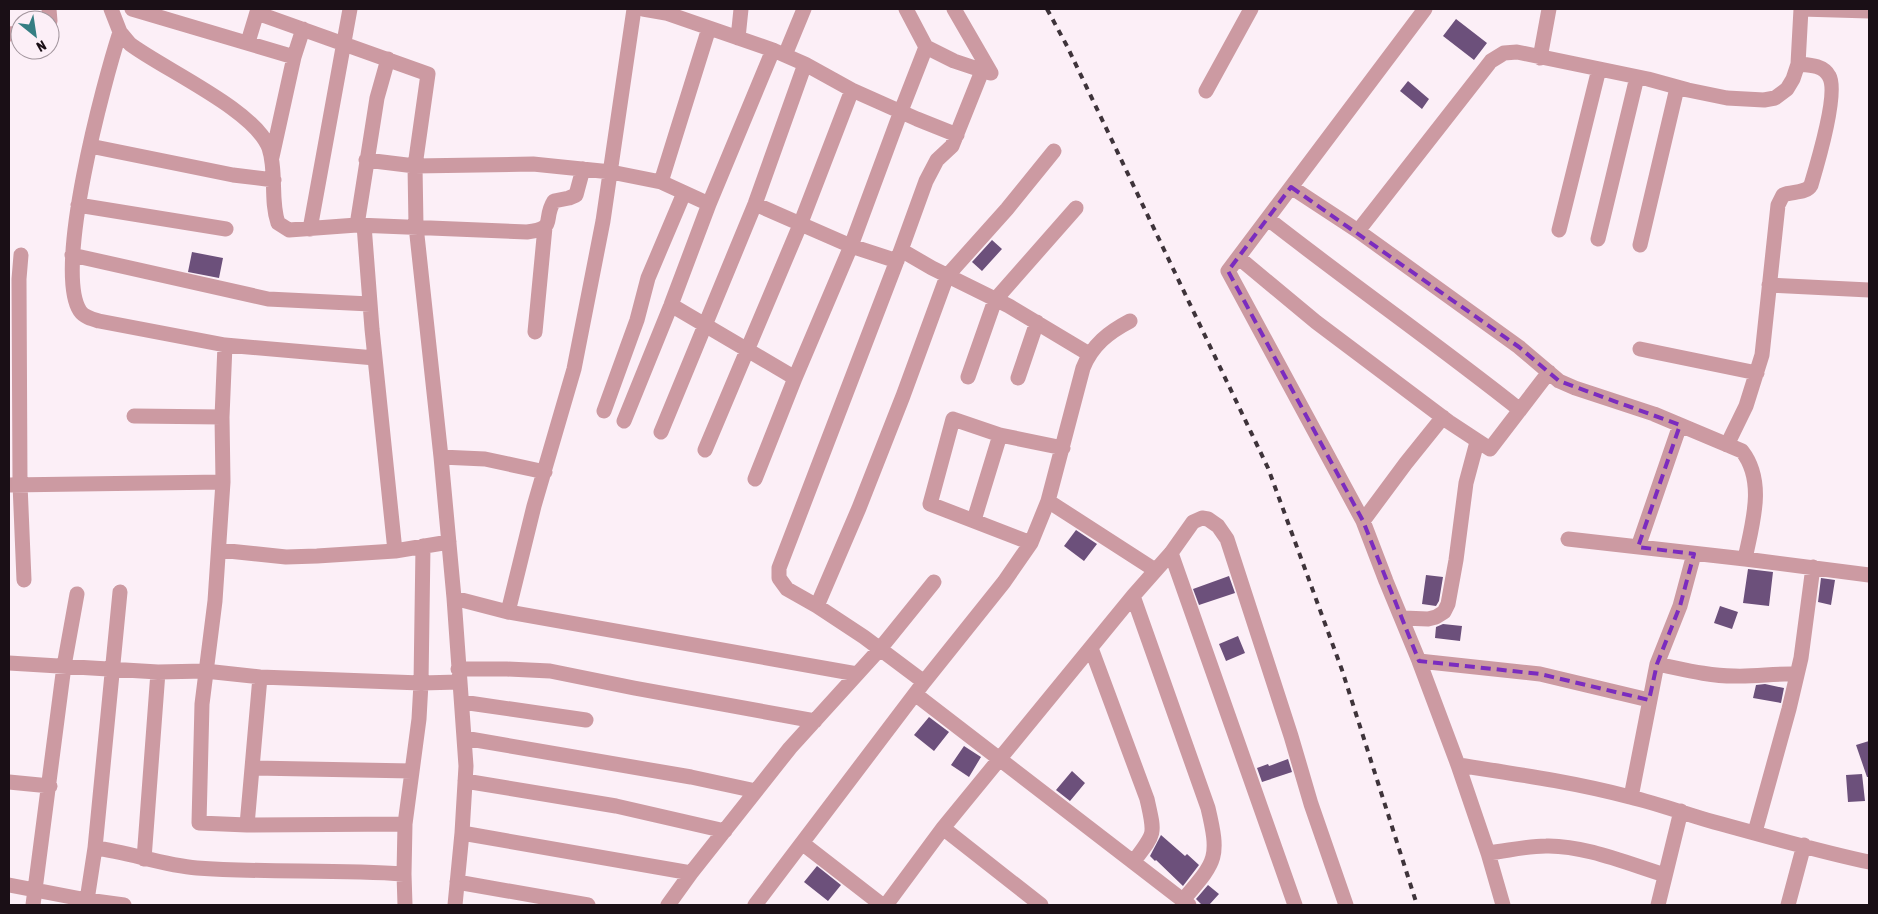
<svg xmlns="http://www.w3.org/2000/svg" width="1878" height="914" font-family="'Asap Condensed',sans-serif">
<rect width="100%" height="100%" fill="#fceff7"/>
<path fill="#6c507b" d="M 1456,19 L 1487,43 L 1474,60 L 1443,36 Z
M 1408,81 L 1429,99 L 1422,109 L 1400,91 Z
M 992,240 L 1002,249 L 982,271 L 972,262 Z
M 192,252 L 223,258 L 219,278 L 188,272 Z
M 1076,530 L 1097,544 L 1084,561 L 1064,546 Z
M 1748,569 L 1773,572 L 1769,606 L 1743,603 Z
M 1426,575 L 1443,577 L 1439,601 L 1436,606 L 1422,604 Z
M 1229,576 L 1235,593 L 1199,605 L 1193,589 Z
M 1821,578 L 1835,580 L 1831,605 L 1818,602 Z
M 1720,606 L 1738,612 L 1732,629 L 1714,623 Z
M 1443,624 L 1462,626 L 1460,641 L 1435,638 L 1436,627 Z
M 1238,636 L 1245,653 L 1226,661 L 1219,644 Z
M 1765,684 L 1784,688 L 1781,703 L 1753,698 L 1756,685 Z
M 929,717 L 949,732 L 934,751 L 914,735 Z
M 1869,741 L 1869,777 L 1867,777 L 1856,745 Z
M 964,746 L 981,757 L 969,777 L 951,765 Z
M 1288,759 L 1292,772 L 1262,782 L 1257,768 L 1268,764 L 1269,766 Z
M 1072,771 L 1085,783 L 1070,801 L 1056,790 Z
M 1862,774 L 1865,801 L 1848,802 L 1846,775 Z
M 1161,835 L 1185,856 L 1187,854 L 1199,865 L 1183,886 L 1156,860 L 1155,861 L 1150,856 Z
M 817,866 L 841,885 L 828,901 L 804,882 Z
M 1208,885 L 1219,894 L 1209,905 L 1202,905 L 1196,899 Z"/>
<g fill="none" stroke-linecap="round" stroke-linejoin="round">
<path stroke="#cc9aa2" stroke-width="15" d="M 49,9 L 50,21
M 111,9 L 120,32 L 130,44 C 163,69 255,110 269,148 C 277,172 270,200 278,223 L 289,230 L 357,225 L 527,232 C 558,228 542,220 554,201 L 569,198 L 576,195 L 583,169
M 132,9 L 294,57
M 643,9 L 666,13 L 773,50 L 805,64 L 852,90 L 800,225 L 705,450
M 906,9 L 926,47 L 954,61 L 990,73
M 954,9 L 991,73
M 1425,9 L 1228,271 L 1363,521 L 1386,581 L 1419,661 L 1458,765 L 1488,853 L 1503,905
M 1801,9 L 1869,11
M 257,13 L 428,74 L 415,166 L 416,226 L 441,457 L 454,598
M 120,32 C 104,81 53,270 80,311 C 84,317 92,319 99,321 L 225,345 L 375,358
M 9,34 L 20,33
M 738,38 L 741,9
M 248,42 L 258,9
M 785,55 L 804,9
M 1540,58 L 1549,9
M 852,90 L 917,119 L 957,135
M 1206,91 L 1251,9
M 90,146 L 233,175 L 274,180
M 272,157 L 294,57 L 303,29
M 366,160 L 415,166 L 533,164 L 611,172 L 661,182 L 709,204
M 661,182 L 709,28
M 1291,187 L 1358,231 L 1519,347 L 1559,381 L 1575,388 L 1654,414 L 1742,451 C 1766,482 1752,524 1745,559
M 755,204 L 851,246 L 897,261
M 78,205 L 226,229
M 1268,219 C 1351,284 1437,344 1520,410
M 357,225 L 377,98 L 388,59
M 364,225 L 372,329 L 395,551
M 310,229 L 350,9
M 1559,230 L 1599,69
M 1358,231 L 1491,61 L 1504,53 L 1517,52 L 1648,79 L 1688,90 L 1727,98 L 1764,100 L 1775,98 L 1787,89 L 1793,79 L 1798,64 L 1801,9
M 1598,239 L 1637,77
M 1640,245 L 1677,88
M 901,250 L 932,268 L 1009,306 L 1089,354
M 21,255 L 19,279 L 20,484 L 24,580
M 72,255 L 268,299 L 370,304
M 1239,258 L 1316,322 L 1449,422 L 1490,449 L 1549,372
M 1769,285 L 1869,290
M 671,305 L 795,378
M 535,332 L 545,227
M 225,345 L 222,417 L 223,482 L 215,601 L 202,704 L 199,823 L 247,825 L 405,824
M 1640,349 L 1757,373
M 968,377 L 995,300 L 1076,208
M 1018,378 L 1037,322
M 604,411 L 637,320 L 648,278 L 684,193
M 134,416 L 222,417
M 624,421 L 671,305 L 709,204 L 773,50
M 661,432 L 755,204 L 805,64
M 1727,445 L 1746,406 L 1762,355 L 1778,205 L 1783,195 C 1792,191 1806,194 1811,185 C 1817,165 1839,92 1829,76 C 1823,65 1809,65 1798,64
M 441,457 L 485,459 L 545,472
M 755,479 L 795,378 L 851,246 L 901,111 L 926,47
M 9,485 L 223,482
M 1048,501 L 1155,570
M 974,520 L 1000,435
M 1363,521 L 1406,463 L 1443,417
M 1568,539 L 1745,559 L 1869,575
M 1031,543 L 930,504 L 953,419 L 1000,435 L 1063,448
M 1638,547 L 1680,425
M 219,550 L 286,557 L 317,556 L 395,551 L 449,542
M 1171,553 L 1295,905
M 1133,596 L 1208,808 C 1220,859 1216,861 1183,900
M 817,606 L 859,508 L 903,396 L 947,276 L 1007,209 L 1054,151
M 508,612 L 534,506 L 574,369 L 603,221 L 634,9
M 1403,618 L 1428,619 L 1436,617 L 1444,612 L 1448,604 L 1456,560 L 1466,483 L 1477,442
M 1091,648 L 1147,799 C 1155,835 1156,832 1134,861
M 1419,661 L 1540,674 L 1649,700
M 9,663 L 158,672 L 205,671 L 260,677 L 421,683 L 459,682
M 1657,664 C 1682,669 1708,676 1734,676 C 1755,677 1776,673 1797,674
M 458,669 L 507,669 L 550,671 L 634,688 L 815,721
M 924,682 L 864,637 L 817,606 L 787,589 L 779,578 L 779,568 L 901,250 L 926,181 L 937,160 L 952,146 L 982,71
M 915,694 L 1189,905
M 462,702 L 586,720
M 464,738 L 691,777 L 756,791
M 1458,765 C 1516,774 1574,782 1630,797 C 1659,804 1686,814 1714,822 C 1766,836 1817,851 1869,862
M 252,768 L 412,771
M 465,781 L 616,806 L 725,831
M 9,782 L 50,786
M 1631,797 L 1657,664 L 1680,606 L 1694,554
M 247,825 L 260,677
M 943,828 L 1041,905
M 1755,832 L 1789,709 L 1801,658 L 1813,567
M 462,833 L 691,873
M 802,843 L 882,905
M 95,848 C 129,852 162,865 197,868 C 266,873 335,869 404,874
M 1488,853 C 1507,851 1526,846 1546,846 C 1584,845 1629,864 1665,875
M 144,859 L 158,672
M 457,882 L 588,905
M 9,885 L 87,900 L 124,905
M 87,900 L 95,848 L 120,592
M 33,905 L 64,666 L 77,594
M 405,905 L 404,874 L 405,824 L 419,719 L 421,683 L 423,546
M 455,905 L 462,833 L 466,766 L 454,598 L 508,612 L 857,674
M 668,905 L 691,873 L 790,748 L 879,650 L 934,582
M 755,905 L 924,682 L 1004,582 L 1031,543 L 1048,501 L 1083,368 C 1092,345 1109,332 1130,321
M 886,905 L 943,828 L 1133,596 L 1171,553 L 1193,522 L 1202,518 L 1208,519 L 1218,526 L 1227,539 L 1291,736 L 1311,804 L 1346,905
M 1658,905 L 1681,811
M 1788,905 L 1804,845"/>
<path stroke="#3e333a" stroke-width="4" stroke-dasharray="6 6" stroke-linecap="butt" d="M 1047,9 L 1067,46 L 1268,468 L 1342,670 L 1417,905"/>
</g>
<path fill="none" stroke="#7b2cbf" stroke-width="4" stroke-dasharray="10 6" stroke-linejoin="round" d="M 1291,187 L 1519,347 L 1559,381 L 1680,425 L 1638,547 L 1694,554 L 1680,606 L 1657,664 L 1649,700 L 1540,674 L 1419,661 L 1363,521 L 1228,271 Z"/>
<rect width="1878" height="914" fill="none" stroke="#1a0f16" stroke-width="20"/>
<g transform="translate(35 35) rotate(150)"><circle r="24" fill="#fceff7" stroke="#a2959d"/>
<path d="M0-4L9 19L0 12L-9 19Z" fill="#357e83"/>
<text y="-8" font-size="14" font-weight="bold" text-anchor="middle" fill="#1a0f16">N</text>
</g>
</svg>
